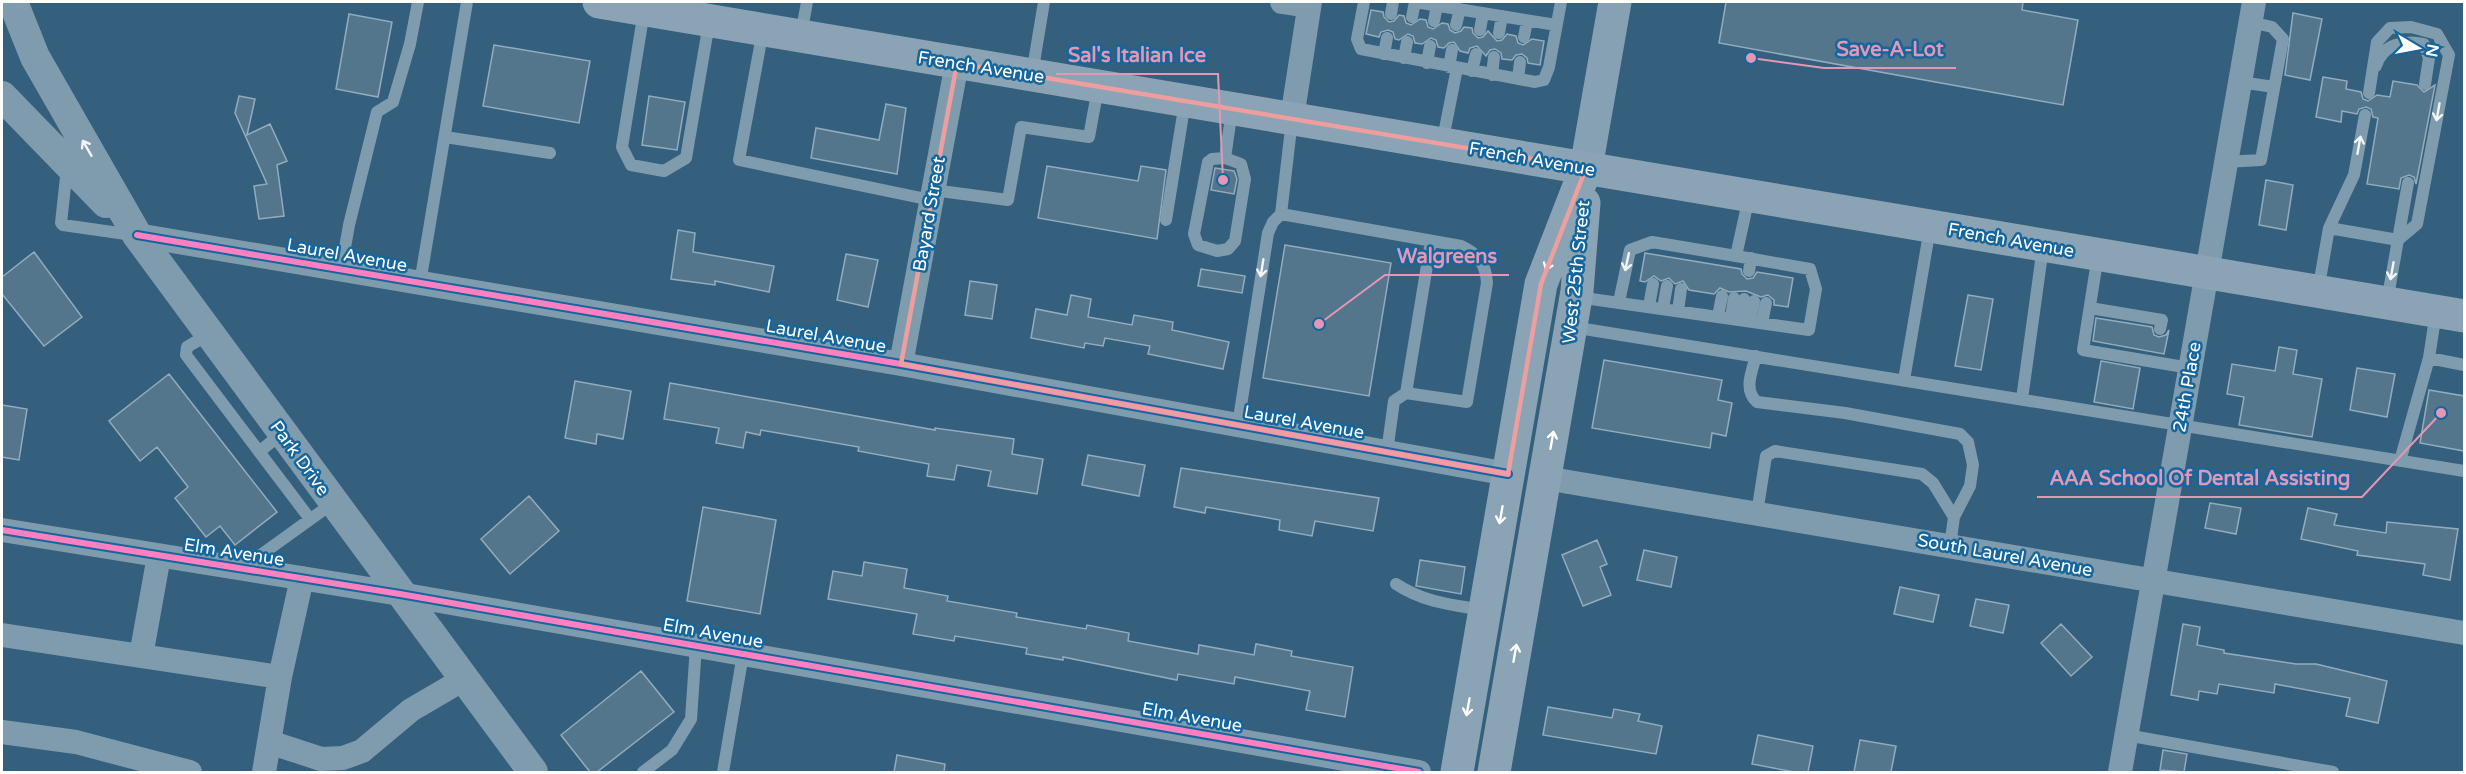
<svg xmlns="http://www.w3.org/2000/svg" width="2466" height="774" font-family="'Varela Round',sans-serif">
<rect width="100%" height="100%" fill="#34607e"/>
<path fill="#53768d" stroke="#93acbd" stroke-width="1.5" d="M 1726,2 L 2023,2 L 2022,10 L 2078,20 L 2063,105 L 1719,43 Z
M 1371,10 L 1383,12 L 1384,17 L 1389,22 L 1394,21 L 1399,15 L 1404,16 L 1406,23 L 1411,25 L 1420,19 L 1426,20 L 1428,27 L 1433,29 L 1442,23 L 1448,24 L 1450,30 L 1455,33 L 1461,31 L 1464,27 L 1472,28 L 1473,33 L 1478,38 L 1483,37 L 1488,31 L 1497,41 L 1502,40 L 1507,34 L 1516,36 L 1518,43 L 1523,45 L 1532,39 L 1544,41 L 1540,65 L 1528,63 L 1527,58 L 1522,54 L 1516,55 L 1512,60 L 1502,59 L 1501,53 L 1495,49 L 1490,50 L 1486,56 L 1477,46 L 1470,48 L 1468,53 L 1460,51 L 1454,42 L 1449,43 L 1444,48 L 1438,47 L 1436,40 L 1431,38 L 1422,44 L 1415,43 L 1413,36 L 1408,34 L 1399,40 L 1395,39 L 1393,32 L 1388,30 L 1381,32 L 1379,37 L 1366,34 Z
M 2293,13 L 2322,19 L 2310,80 L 2285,75 Z
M 349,14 L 392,22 L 378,97 L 336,89 Z
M 494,45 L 590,61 L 579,123 L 483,106 Z
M 2323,77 L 2347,81 L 2346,89 L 2361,92 L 2363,99 L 2368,101 L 2377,95 L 2390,97 L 2393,81 L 2417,85 L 2424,92 L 2435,85 L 2416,184 L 2414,177 L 2409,175 L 2401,178 L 2399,189 L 2367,184 L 2378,118 L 2373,117 L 2371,109 L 2366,107 L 2359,109 L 2357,114 L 2342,111 L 2341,122 L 2316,117 Z
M 239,96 L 255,99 L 247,135 L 270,124 L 287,161 L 277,165 L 284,216 L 259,219 L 254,186 L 267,184 L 235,113 Z
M 649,96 L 685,102 L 677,150 L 642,145 Z
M 886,104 L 906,108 L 897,174 L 811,158 L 816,128 L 879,140 Z
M 1047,166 L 1138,181 L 1141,166 L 1166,170 L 1157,239 L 1038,218 Z
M 1215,168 L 1234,171 L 1237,179 L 1234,194 L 1211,190 Z
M 2266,180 L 2293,185 L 2286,230 L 2259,225 Z
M 678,230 L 695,233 L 693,252 L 774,266 L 769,292 L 715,281 L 715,285 L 671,279 Z
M 1285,245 L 1391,263 L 1369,396 L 1263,378 Z
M 34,252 L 82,317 L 44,346 L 2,294 L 2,277 Z
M 1645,253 L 1741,269 L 1742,274 L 1747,279 L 1753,278 L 1757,272 L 1793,278 L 1788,307 L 1774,305 L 1774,300 L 1768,295 L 1761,297 L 1746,291 L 1729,292 L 1720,288 L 1714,294 L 1689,290 L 1683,281 L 1675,284 L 1669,278 L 1661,281 L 1654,276 L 1645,282 L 1640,281 Z
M 846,254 L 878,260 L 868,307 L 837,300 Z
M 1201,269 L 1245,276 L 1242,293 L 1198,286 Z
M 970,281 L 997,285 L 992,319 L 965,315 Z
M 1071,295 L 1091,299 L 1088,317 L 1132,325 L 1134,315 L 1173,322 L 1172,330 L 1229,342 L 1223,369 L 1148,354 L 1150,346 L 1105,338 L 1103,346 L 1085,343 L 1084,348 L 1031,338 L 1036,309 L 1067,315 Z
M 1968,295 L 1993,299 L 1981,370 L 1955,366 Z
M 2096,318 L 2152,327 L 2154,335 L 2159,337 L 2166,335 L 2169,330 L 2164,354 L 2093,341 Z
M 2279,347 L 2297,350 L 2293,374 L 2322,379 L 2312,437 L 2239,425 L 2244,397 L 2227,394 L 2232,364 L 2275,371 Z
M 1604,360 L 1722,380 L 1718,400 L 1732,403 L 1726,436 L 1712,433 L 1710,448 L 1592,428 Z
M 2101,361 L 2140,368 L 2133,409 L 2094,402 Z
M 2357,368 L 2395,374 L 2387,417 L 2350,410 Z
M 169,374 L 277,512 L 235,545 L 220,526 L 206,537 L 175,498 L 188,487 L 157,447 L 140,461 L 109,421 Z
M 575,381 L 631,391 L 623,439 L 597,434 L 596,444 L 565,438 Z
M 670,383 L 935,430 L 935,428 L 1014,439 L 1012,454 L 1043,459 L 1037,494 L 988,486 L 991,471 L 957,465 L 954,480 L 927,476 L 929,464 L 858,451 L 859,447 L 761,430 L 760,435 L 746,432 L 743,448 L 716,443 L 719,428 L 664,419 Z
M 2429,390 L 2464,396 L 2464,451 L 2420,443 Z
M 2,405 L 27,409 L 19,460 L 2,457 Z
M 1088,455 L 1145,465 L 1139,496 L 1082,485 Z
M 1181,468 L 1379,498 L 1373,531 L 1315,521 L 1312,536 L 1279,530 L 1280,520 L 1206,507 L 1205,513 L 1174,507 Z
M 529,496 L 559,531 L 510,574 L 481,539 Z
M 2210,503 L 2241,508 L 2236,534 L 2205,528 Z
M 703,507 L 776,520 L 760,614 L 687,601 Z
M 2308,508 L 2337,514 L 2334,525 L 2386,533 L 2387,522 L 2458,529 L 2450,580 L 2423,575 L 2425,564 L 2357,555 L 2358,551 L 2301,539 Z
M 1597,540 L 1607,564 L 1600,567 L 1611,595 L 1583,606 L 1562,555 Z
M 1644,550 L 1677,557 L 1671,587 L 1637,580 Z
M 1420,560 L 1465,567 L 1461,594 L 1416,586 Z
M 864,562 L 907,569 L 904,588 L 948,596 L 947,601 L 1017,613 L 1016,617 L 1086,629 L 1087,625 L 1129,633 L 1128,641 L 1198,654 L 1199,645 L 1254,655 L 1256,644 L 1292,651 L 1291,656 L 1353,667 L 1345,717 L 1306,710 L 1310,691 L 1235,677 L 1234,684 L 1178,674 L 1177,680 L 1063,657 L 1063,660 L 1026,654 L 1027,648 L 955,636 L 954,641 L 913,634 L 917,614 L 828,599 L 833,571 L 862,576 Z
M 1900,587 L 1939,595 L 1933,622 L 1894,614 Z
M 1976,599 L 2009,605 L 2003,633 L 1970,626 Z
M 2061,624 L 2092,657 L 2071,676 L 2041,643 Z
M 2183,624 L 2200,627 L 2197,645 L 2224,650 L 2224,653 L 2296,664 L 2316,664 L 2387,681 L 2378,723 L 2346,716 L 2350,698 L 2275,684 L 2274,693 L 2219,684 L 2217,694 L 2199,691 L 2198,700 L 2171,695 Z
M 641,671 L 674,712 L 597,772 L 590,772 L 561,735 Z
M 1548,707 L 1612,718 L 1614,709 L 1640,714 L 1638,721 L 1662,726 L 1656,754 L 1543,735 Z
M 1758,735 L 1813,746 L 1808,772 L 1794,772 L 1752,764 Z
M 1860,740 L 1896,746 L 1891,772 L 1854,772 Z
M 2163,750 L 2187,754 L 2184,772 L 2160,770 Z
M 897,755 L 945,764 L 944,772 L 894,772 Z"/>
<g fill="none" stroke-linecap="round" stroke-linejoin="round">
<path stroke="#7f9caf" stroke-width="12" d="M 1364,2 L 1357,39 L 1361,49 L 1535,82 L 1544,80 L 1549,67 L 1561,2
M 1415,2 L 1556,25
M 644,11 L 622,147 L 631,165 L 664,171 L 686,158 L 709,23
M 1391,14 L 1393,2
M 1412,17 L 1415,2
M 1434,21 L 1437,5
M 1456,25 L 1460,9
M 763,30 L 739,160 L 931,200
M 1480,30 L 1483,13
M 1499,33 L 1502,16
M 801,35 L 807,2
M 1524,37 L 1527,21
M 1384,54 L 1387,38
M 1404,58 L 1407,42
M 1427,63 L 1430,46
M 2376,66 C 2382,44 2405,40 2424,44 L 2429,58 L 2425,84
M 1449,67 L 1452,50
M 1472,71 L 1476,54
M 1032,74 L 1044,2
M 1492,75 L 1494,57
M 1518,79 L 1520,62
M 2240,82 L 2274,87
M 2369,93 L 2377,42 L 2390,28 L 2411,27 L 2437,34 L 2449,55 L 2417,224 L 2398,240
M 1292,120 L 1281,214 L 1461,246 C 1478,254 1486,264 1487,283 L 1467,402 L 1406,393 L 1394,401 L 1387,452
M 445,137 L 550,153
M 1442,144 L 1457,68
M 1225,158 L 1241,164 L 1245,179 L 1235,241 L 1228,249 L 1217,251 L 1198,245 L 1194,234 L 1208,162 L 1212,159 Z
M 1225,158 L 1232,110
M 2225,162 L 2261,160 L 2283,39 L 2272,27 L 2250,22
M 67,168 L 61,223 L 63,225 L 133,235
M 933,190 L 1008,200 L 1021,127 L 1089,137 L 1098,88
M 1166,220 L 1185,102
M 2329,228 L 2354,175 L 2365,115
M 2098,255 L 2083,350 L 2190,368
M 341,270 L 349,225 L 377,112 L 393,102 L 410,44 L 418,2
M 1749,271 L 1751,258
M 420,283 L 467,2
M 2318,291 L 2329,228 L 2398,240
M 1577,297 L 1809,330 L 1816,289 L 1810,269 L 1736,256 L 1749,197
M 1619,302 L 1630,250 L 1652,242 L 1736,256
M 2387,302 L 2408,183
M 1649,306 L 1653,284
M 1663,308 L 1667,286
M 2090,308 L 2162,320 L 2160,329
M 1678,311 L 1681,289
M 1718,316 L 1722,296
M 1731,318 L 1734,298
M 1741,320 L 1744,299
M 1750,321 L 1754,301
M 1762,323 L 1766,303
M 1572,327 L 2464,471
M 209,334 L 187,347 L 186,355 L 310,519
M 1756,356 C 1752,371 1743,390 1757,402 L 1845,413 L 1960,434 L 1968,442 L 1973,465 L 1970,486 L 1954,517 L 1950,546
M 2429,358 L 2464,365
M 1904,380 L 1930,228
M 1406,393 L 1431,241
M 2022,399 L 2043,247
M 1238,425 L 1268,233 L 1273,222 L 1281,214
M 259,452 L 282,433
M 2400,461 L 2429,358 L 2436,312
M 1757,513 L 1766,456 L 1775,451 L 1922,474 L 1933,483 L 1954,517
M 244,567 L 333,503
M 1396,584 C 1423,602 1452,605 1483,610
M 2126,735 L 2333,772
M 643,772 L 672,750 L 691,719 L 696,646
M 723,772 L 743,654"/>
<path stroke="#7f9caf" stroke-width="24" d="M 1282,2 L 1309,6
M 1292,118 L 1310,2
M 137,235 L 901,364 L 1508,474
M 901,364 L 957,63
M 1545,478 L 2464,633
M 2,530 L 400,594 L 1419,772
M 2,635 L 280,677
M 141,656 L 159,556
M 2,732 L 76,742 L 190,772
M 269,742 L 321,759 L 343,758 L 362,751 L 411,710 L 464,679
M 264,772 L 280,677 L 302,578
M 2120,772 L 2254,2"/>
<path stroke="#7f9caf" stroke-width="30" d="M 13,2 L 35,57 L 137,235 L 533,772
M 2,96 L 106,203"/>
<path stroke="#86a1b4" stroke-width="33" d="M 1586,168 L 1615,2"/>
<path stroke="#8aa4b5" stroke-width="33" d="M 599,2 L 2464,316
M 1457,772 L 1541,284 L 1586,168
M 1494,772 L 1577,291 L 1584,203"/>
<defs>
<path id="cycleway" d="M 137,235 L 901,364 L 1508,474
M 2,530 L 400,594 L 1419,772"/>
</defs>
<use href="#cycleway" stroke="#15669d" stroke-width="10"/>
<use href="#cycleway" stroke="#ff80c0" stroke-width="6"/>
</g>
<defs><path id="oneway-shaft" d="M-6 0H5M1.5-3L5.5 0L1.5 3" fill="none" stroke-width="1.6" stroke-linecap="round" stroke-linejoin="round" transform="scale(1.5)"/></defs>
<g stroke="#f2f5f7">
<use href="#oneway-shaft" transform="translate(2438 112) rotate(100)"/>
<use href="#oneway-shaft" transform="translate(2359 145) rotate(-80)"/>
<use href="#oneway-shaft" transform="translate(87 148) rotate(-120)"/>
<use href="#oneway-shaft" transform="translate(1627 262) rotate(102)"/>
<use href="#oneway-shaft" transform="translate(1262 268) rotate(99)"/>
<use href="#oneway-shaft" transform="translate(2392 271) rotate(100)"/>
</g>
<g stroke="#fff">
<use href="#oneway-shaft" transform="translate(1549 262) rotate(111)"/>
<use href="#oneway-shaft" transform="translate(1552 440) rotate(-80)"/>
<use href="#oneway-shaft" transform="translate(1501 515) rotate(100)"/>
<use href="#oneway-shaft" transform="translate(1515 653) rotate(-80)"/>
<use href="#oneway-shaft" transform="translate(1468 707) rotate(100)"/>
</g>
<path fill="none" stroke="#ed9e9e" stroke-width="4.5" stroke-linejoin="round" d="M 957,63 L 1586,168 L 1541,284 L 1508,474 L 901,364 Z"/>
<g text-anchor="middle" stroke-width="5" stroke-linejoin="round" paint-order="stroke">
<g font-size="18" fill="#fff" stroke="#15669d">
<text transform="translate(981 67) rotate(9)" y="6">French Avenue</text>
<text transform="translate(1532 159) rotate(10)" y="6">French Avenue</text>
<text transform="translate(929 214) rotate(-80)" y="6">Bayard Street</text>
<text transform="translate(2011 240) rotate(10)" y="6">French Avenue</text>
<text transform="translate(347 255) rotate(10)" y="6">Laurel Avenue</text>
<text transform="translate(1576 272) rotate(-84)" y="6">West 25th Street</text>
<text transform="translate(826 336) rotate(10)" y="6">Laurel Avenue</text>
<text transform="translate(2187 387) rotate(-80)" y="6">24th Place</text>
<text transform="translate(1304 422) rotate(10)" y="6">Laurel Avenue</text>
<text transform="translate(300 458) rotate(54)" y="6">Park Drive</text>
<text transform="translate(234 552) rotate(9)" y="6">Elm Avenue</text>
<text transform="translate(2005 555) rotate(10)" y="6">South Laurel Avenue</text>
<text transform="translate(713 633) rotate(10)" y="6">Elm Avenue</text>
<text transform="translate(1192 717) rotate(10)" y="6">Elm Avenue</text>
</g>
</g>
<path fill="none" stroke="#e497b5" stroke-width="2" d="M1751 58L1824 68H1956M1223 180L1218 74H1056M1319 324L1385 275H1509M2441 413L2362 497H2037"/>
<g fill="#e497b5" stroke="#15669d" stroke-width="2">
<circle cx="1751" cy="58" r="6"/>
<circle cx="1223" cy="180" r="6"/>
<circle cx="1319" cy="324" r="6"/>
<circle cx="2441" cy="413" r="6"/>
</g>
<g font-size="20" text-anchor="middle" font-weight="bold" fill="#e497b5" stroke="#15669d" stroke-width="5" stroke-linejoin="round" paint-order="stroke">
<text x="1890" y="56">Save-A-Lot</text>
<text x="1137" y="62">Sal's Italian Ice</text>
<text x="1447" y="263">Walgreens</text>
<text x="2200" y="485">AAA School Of Dental Assisting</text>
</g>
<rect width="2466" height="774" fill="none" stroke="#ffffff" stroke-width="6"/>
<g transform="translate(2418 48) rotate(100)" stroke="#15669d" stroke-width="4.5" paint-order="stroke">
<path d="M0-4.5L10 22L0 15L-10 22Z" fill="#ffffff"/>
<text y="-9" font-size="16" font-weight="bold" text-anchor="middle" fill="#ffffff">N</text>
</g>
</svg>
